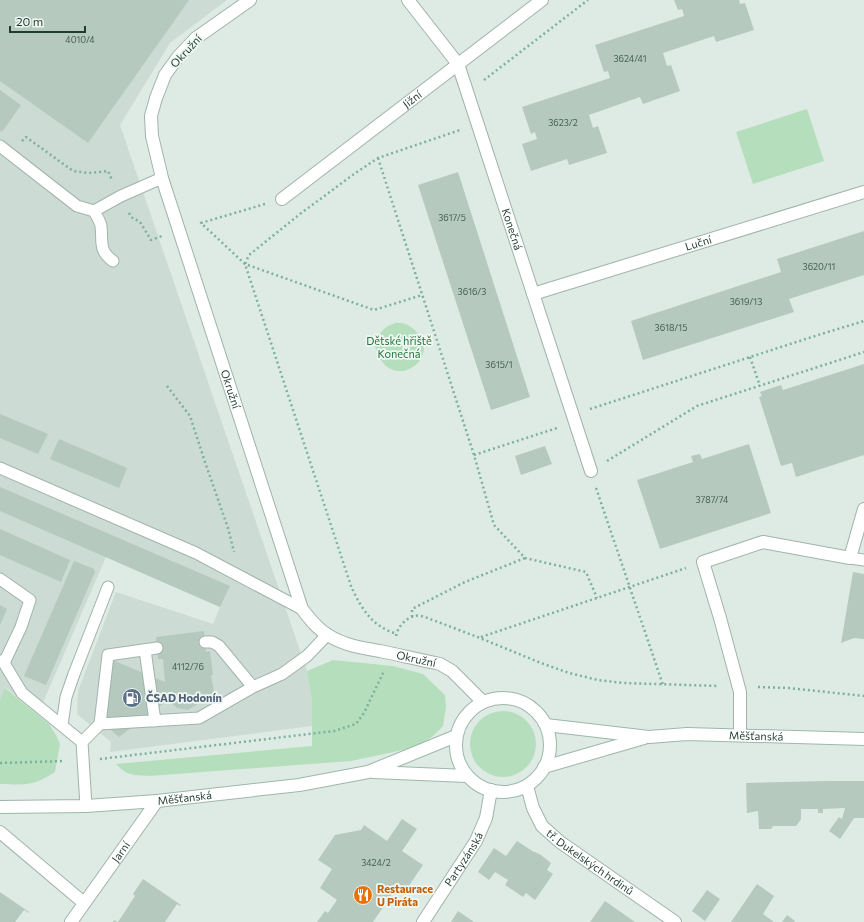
<svg xmlns="http://www.w3.org/2000/svg" width="864" height="922" font-family="Commissioner,sans-serif">
<rect width="100%" height="100%" fill="#deebe4"/>
<path fill="#ccdbd3" d="M 0,0 L 227,0 L 170,43 L 120,125 L 307,671 L 312,701 L 312,726 L 110,752 L 111,742 L 77,714 L 78,691 L 116,592 L 213,624 L 220,607 L 106,557 L 38,714 L 6,688 L 0,700 Z"/>
<path fill="#b5debc" d="M 807,109 L 824,161 L 753,184 L 736,132 Z
M 395,323 C 406,322 414,327 420,337 C 423,342 425,348 423,354 C 420,362 416,366 409,369 C 395,376 380,365 377,351 C 376,350 375,347 375,345 C 376,339 380,333 384,329 C 387,326 391,325 395,323 Z
M 333,660 L 393,666 L 423,674 L 445,695 L 446,707 L 443,726 L 433,736 L 422,744 L 412,748 L 351,761 L 149,776 C 133,775 127,776 116,764 L 312,746 L 312,701 L 307,671 Z
M 5,688 L 49,724 L 56,735 L 60,744 L 55,772 C 34,786 25,785 0,784 L 0,700 Z
M470 744a33 33 0 1 1 66 0a33 33 0 1 1-66 0Z"/>
<path fill="#b6c9bf" d="M 0,0 L 189,0 L 88,143 L 0,81 Z
M 674,0 L 739,0 L 740,4 L 745,3 L 754,30 L 716,42 L 714,36 L 663,53 L 667,66 L 671,65 L 680,91 L 643,104 L 640,97 L 589,115 L 593,128 L 598,126 L 607,153 L 569,165 L 567,159 L 531,171 L 522,144 L 537,139 L 535,132 L 531,134 L 522,107 L 610,78 L 608,71 L 604,72 L 595,45 L 684,16 L 682,9 L 678,10 Z
M 0,90 L 21,105 L 2,132 L 0,131 Z
M 458,172 L 530,397 L 491,410 L 418,185 Z
M 864,231 L 864,275 L 789,299 L 794,312 L 643,360 L 631,321 L 781,272 L 777,259 Z
M 864,364 L 864,455 L 796,477 L 792,463 L 781,466 L 759,397 L 762,396 L 760,392 L 781,385 L 783,390 Z
M 0,414 L 48,434 L 38,454 L 0,438 Z
M 59,439 L 127,468 L 119,488 L 50,459 Z
M 749,444 L 771,513 L 660,549 L 637,480 L 693,462 L 691,456 L 700,454 L 702,459 Z
M 545,446 L 552,464 L 521,475 L 515,456 Z
M 0,487 L 230,586 L 220,607 L 0,511 Z
M 0,529 L 70,560 L 61,582 L 0,555 Z
M 74,561 L 94,569 L 94,570 L 95,572 L 46,685 L 24,676 Z
M 853,572 L 864,574 L 864,639 L 854,638 L 841,643 Z
M 0,605 L 7,609 L 0,625 Z
M 204,631 L 206,652 L 210,651 L 213,675 L 211,675 L 214,692 L 195,706 L 187,710 L 177,708 L 168,700 L 119,737 L 111,730 L 103,717 L 98,701 L 98,690 L 99,676 L 103,667 L 110,659 L 165,682 L 163,659 L 158,659 L 156,637 Z
M 826,781 L 864,781 L 864,818 L 854,818 L 840,839 L 829,831 L 839,817 L 842,819 L 845,808 L 823,809 L 823,813 L 818,813 L 818,809 L 801,809 L 801,819 L 796,826 L 773,826 L 771,829 L 759,829 L 758,811 L 747,813 L 746,783 Z
M 402,819 L 417,829 L 402,851 L 423,865 L 406,890 L 399,884 L 373,922 L 317,922 L 325,911 L 328,913 L 337,900 L 320,888 L 332,869 L 318,860 L 335,835 L 361,830 L 364,825 L 387,841 Z
M 517,841 L 534,852 L 535,852 L 541,855 L 551,863 L 547,870 L 553,874 L 535,900 L 526,893 L 523,897 L 505,885 L 508,880 L 495,872 L 489,880 L 478,872 L 494,848 L 506,856 Z
M 143,879 L 181,905 L 180,906 L 177,904 L 165,922 L 113,922 L 114,920 L 118,922 L 135,896 L 133,894 Z
M 757,884 L 774,896 L 763,914 L 774,922 L 731,922 Z
M 707,890 L 720,899 L 705,921 L 692,911 Z
M 0,892 L 29,912 L 29,913 L 24,910 L 15,922 L 0,922 Z
M 605,901 L 635,922 L 590,922 Z
M 458,911 L 474,922 L 451,922 Z
M 787,915 L 795,921 L 794,922 L 782,922 Z"/>
<g fill="none" stroke-linecap="round" stroke-linejoin="round">
<defs>
<path id="service" d="M 0,146 L 77,206 L 94,211 L 121,196 L 162,178
M 94,211 C 96,215 100,221 101,226 C 103,242 98,250 113,261
M 0,468 L 196,553 L 302,609
M 850,558 L 864,560
M 0,579 L 30,600 L 21,627 L 4,663 L 0,661
M 205,642 L 212,642 L 219,646 L 253,687
M 145,650 L 155,721
M 4,663 L 22,693 L 82,742 L 86,806
M 100,724 L 108,655 L 157,648
M 62,725 L 66,697 L 74,674 L 108,587
M 82,742 L 100,724 L 199,718 L 253,687 L 282,674 L 307,656 L 327,635"/>
<g id="minor">
<path id="s1" d="M 250,0 L 196,38 L 178,57 L 165,75 L 156,98 L 151,116 L 152,136 L 162,178 L 302,609 C 309,618 317,629 328,635 C 343,645 362,648 380,651 C 400,655 420,660 440,664 L 452,671 L 483,702"/>
<path id="s2" d="M 408,0 L 458,64 L 591,471"/>
<path id="s3" d="M 282,199 L 542,0"/>
<path id="s4" d="M 533,294 L 864,192"/>
<path d="M 740,735 L 740,692 L 720,618 L 703,562 L 763,542 L 850,558 L 864,509"/>
<path id="s5" d="M 527,786 L 533,808 L 542,826 L 560,842 L 675,922"/>
<path d="M 0,832 L 84,903"/>
<path id="s6" d="M 71,922 L 157,801"/>
<path id="s7" d="M 423,922 L 476,841 L 486,818 L 491,790"/>
</g>
<g id="secondary">
<circle cx="503" cy="745" r="47"/>
<path id="s8" d="M 546,725 L 649,737 L 687,734 L 864,739"/>
<path d="M 544,767 L 644,738"/>
<path d="M 373,772 L 467,776"/>
<path id="s9" d="M 0,807 L 86,806 L 157,801 L 299,785 L 368,772 L 456,736"/>
</g>
</defs>
<use href="#service" stroke="#a1b3ab" stroke-width="13"/>
<use href="#minor" stroke="#a1b3ab" stroke-width="14"/>
<use href="#secondary" stroke="#9db7ab" stroke-width="14"/>
<path stroke="#7cb19b" stroke-width="2.5" stroke-dasharray="2 3" stroke-linecap="butt" d="M 484,80 L 588,0
M 22,141 L 26,137 L 73,171 L 88,173 L 108,171 L 112,180
M 378,158 L 474,455 L 494,525 L 525,558 L 586,572 L 597,598
M 265,204 L 201,223 L 245,264 L 374,310 L 422,295
M 129,213 L 131,217 L 140,222 L 151,240 L 162,236
M 750,357 L 760,386
M 167,386 L 190,416 L 206,465 L 228,528 L 234,552
M 590,409 L 818,335 L 864,321
M 474,455 L 557,428
M 607,461 L 697,406 L 864,352
M 596,488 L 663,685
M 412,617 L 412,609 L 465,582 L 525,558
M 394,633 C 389,631 384,629 380,626 C 367,618 357,600 351,586 L 245,264 L 249,255 L 300,214 L 354,174 L 378,158 L 460,130
M 396,636 C 398,626 406,618 415,616 C 418,615 422,616 425,617 L 480,638 L 541,663 L 569,673 L 598,680 L 623,683 L 719,686
M 481,637 L 686,568
M 758,687 L 789,688 L 864,696
M 100,759 L 334,731 L 356,724 L 364,713 L 384,671
M 0,763 L 65,761"/>
<use href="#service" stroke="#fff" stroke-width="11"/>
<use href="#minor" stroke="#fff" stroke-width="12"/>
<use href="#secondary" stroke="#fff" stroke-width="12"/>
</g>
<defs>
<symbol id="fuel-disc" viewBox="-11 -11 22 22"><circle r="9.5" fill="#5c6f8a" stroke="#eff7f2"/><path d="M-5.5-6h7V0h2V4h1.3V-2.5L3-4.5l.8-.8L6-3V5H2.5V1h-1V6h-7ZM-4.2-4.7v3.2H.2V-4.7Z" fill="#fff"/></symbol>
<symbol id="restaurant-disc" viewBox="-11 -11 22 22"><circle r="9.5" fill="#e8710a" stroke="#eff7f2"/><path d="M-5-6h1v4h1v-4h1v4h1v-4h1v5L-1.5 .5V6h-2V.5L-5-1ZM5-6V6H3V1.5H1.5Q1.5-4 5-6Z" fill="#fff"/></symbol>
</defs>
<g fill-rule="evenodd">
<use href="#fuel-disc" x="121" y="687" width="22" height="22"/>
<use href="#restaurant-disc" x="352" y="884" width="22" height="22"/>
</g>
<g text-anchor="middle" stroke-width="3.5" stroke-linejoin="round" paint-order="stroke">
<g font-size="9" fill="#455f54">
<text x="80" y="43">4010/4</text>
<text x="630" y="62">3624/41</text>
<text x="563" y="126">3623/2</text>
<text x="452" y="221">3617/5</text>
<text x="819" y="270">3620/11</text>
<text x="472" y="295">3616/3</text>
<text x="746" y="305">3619/13</text>
<text x="671" y="331">3618/15</text>
<text x="499" y="368">3615/1</text>
<text x="712" y="503">3787/74</text>
<text x="188" y="670">4112/76</text>
<text x="376" y="866">3424/2</text>
</g>
<g font-size="11" fill="#1f3c31" stroke="#eff7f2">
<text transform="translate(186 51) rotate(-47)" y="4">Okružní</text>
<text dy="4" stroke="none"><textPath href="#s3" startOffset="164">Jižní</textPath></text>
<text dy="4" stroke="none"><textPath href="#s2" startOffset="255">Konečná</textPath></text>
<text dy="4" stroke="none"><textPath href="#s4" startOffset="173">Luční</textPath></text>
<text dy="4" stroke="none"><textPath href="#s1" startOffset="443">Okružní</textPath></text>
<text dy="4" stroke="none"><textPath href="#s1" startOffset="803">Okružní</textPath></text>
<text dy="4" stroke="none"><textPath href="#s8" startOffset="211">Měšťanská</textPath></text>
<text dy="4" stroke="none"><textPath href="#s9" startOffset="185">Měšťanská</textPath></text>
<text dy="4" stroke="none"><textPath href="#s6" startOffset="86">Jarní</textPath></text>
<text dy="4" stroke="none"><textPath href="#s7" startOffset="75">Partyzánská</textPath></text>
<text dy="4" stroke="none"><textPath href="#s5" startOffset="103">tř. Dukelských hrdinů</textPath></text>
</g>
<g font-size="11" fill="#26753c" stroke="#eff7f2">
<text x="399" y="345">Dětské hřiště<tspan x="399" dy="13">Konečná</tspan></text>
</g>
<g font-size="11" font-weight="bold" fill="#4e5e75" stroke="#eff7f2" text-anchor="start">
<text x="146" y="702">ČSAD Hodonín</text>
</g>
<g font-size="11" font-weight="bold" fill="#c56008" stroke="#eff7f2" text-anchor="start">
<text x="377" y="893">Restaurace<tspan x="377" dy="13">U Piráta</tspan></text>
</g>
</g>
<path d="M10 26v6h75v-6" fill="none" stroke="#1f3c31" stroke-width="2"/>
<text x="16" y="26" font-size="12" fill="#1f3c31" stroke="#eff7f2" stroke-width="3" paint-order="stroke">20 m</text>
</svg>
